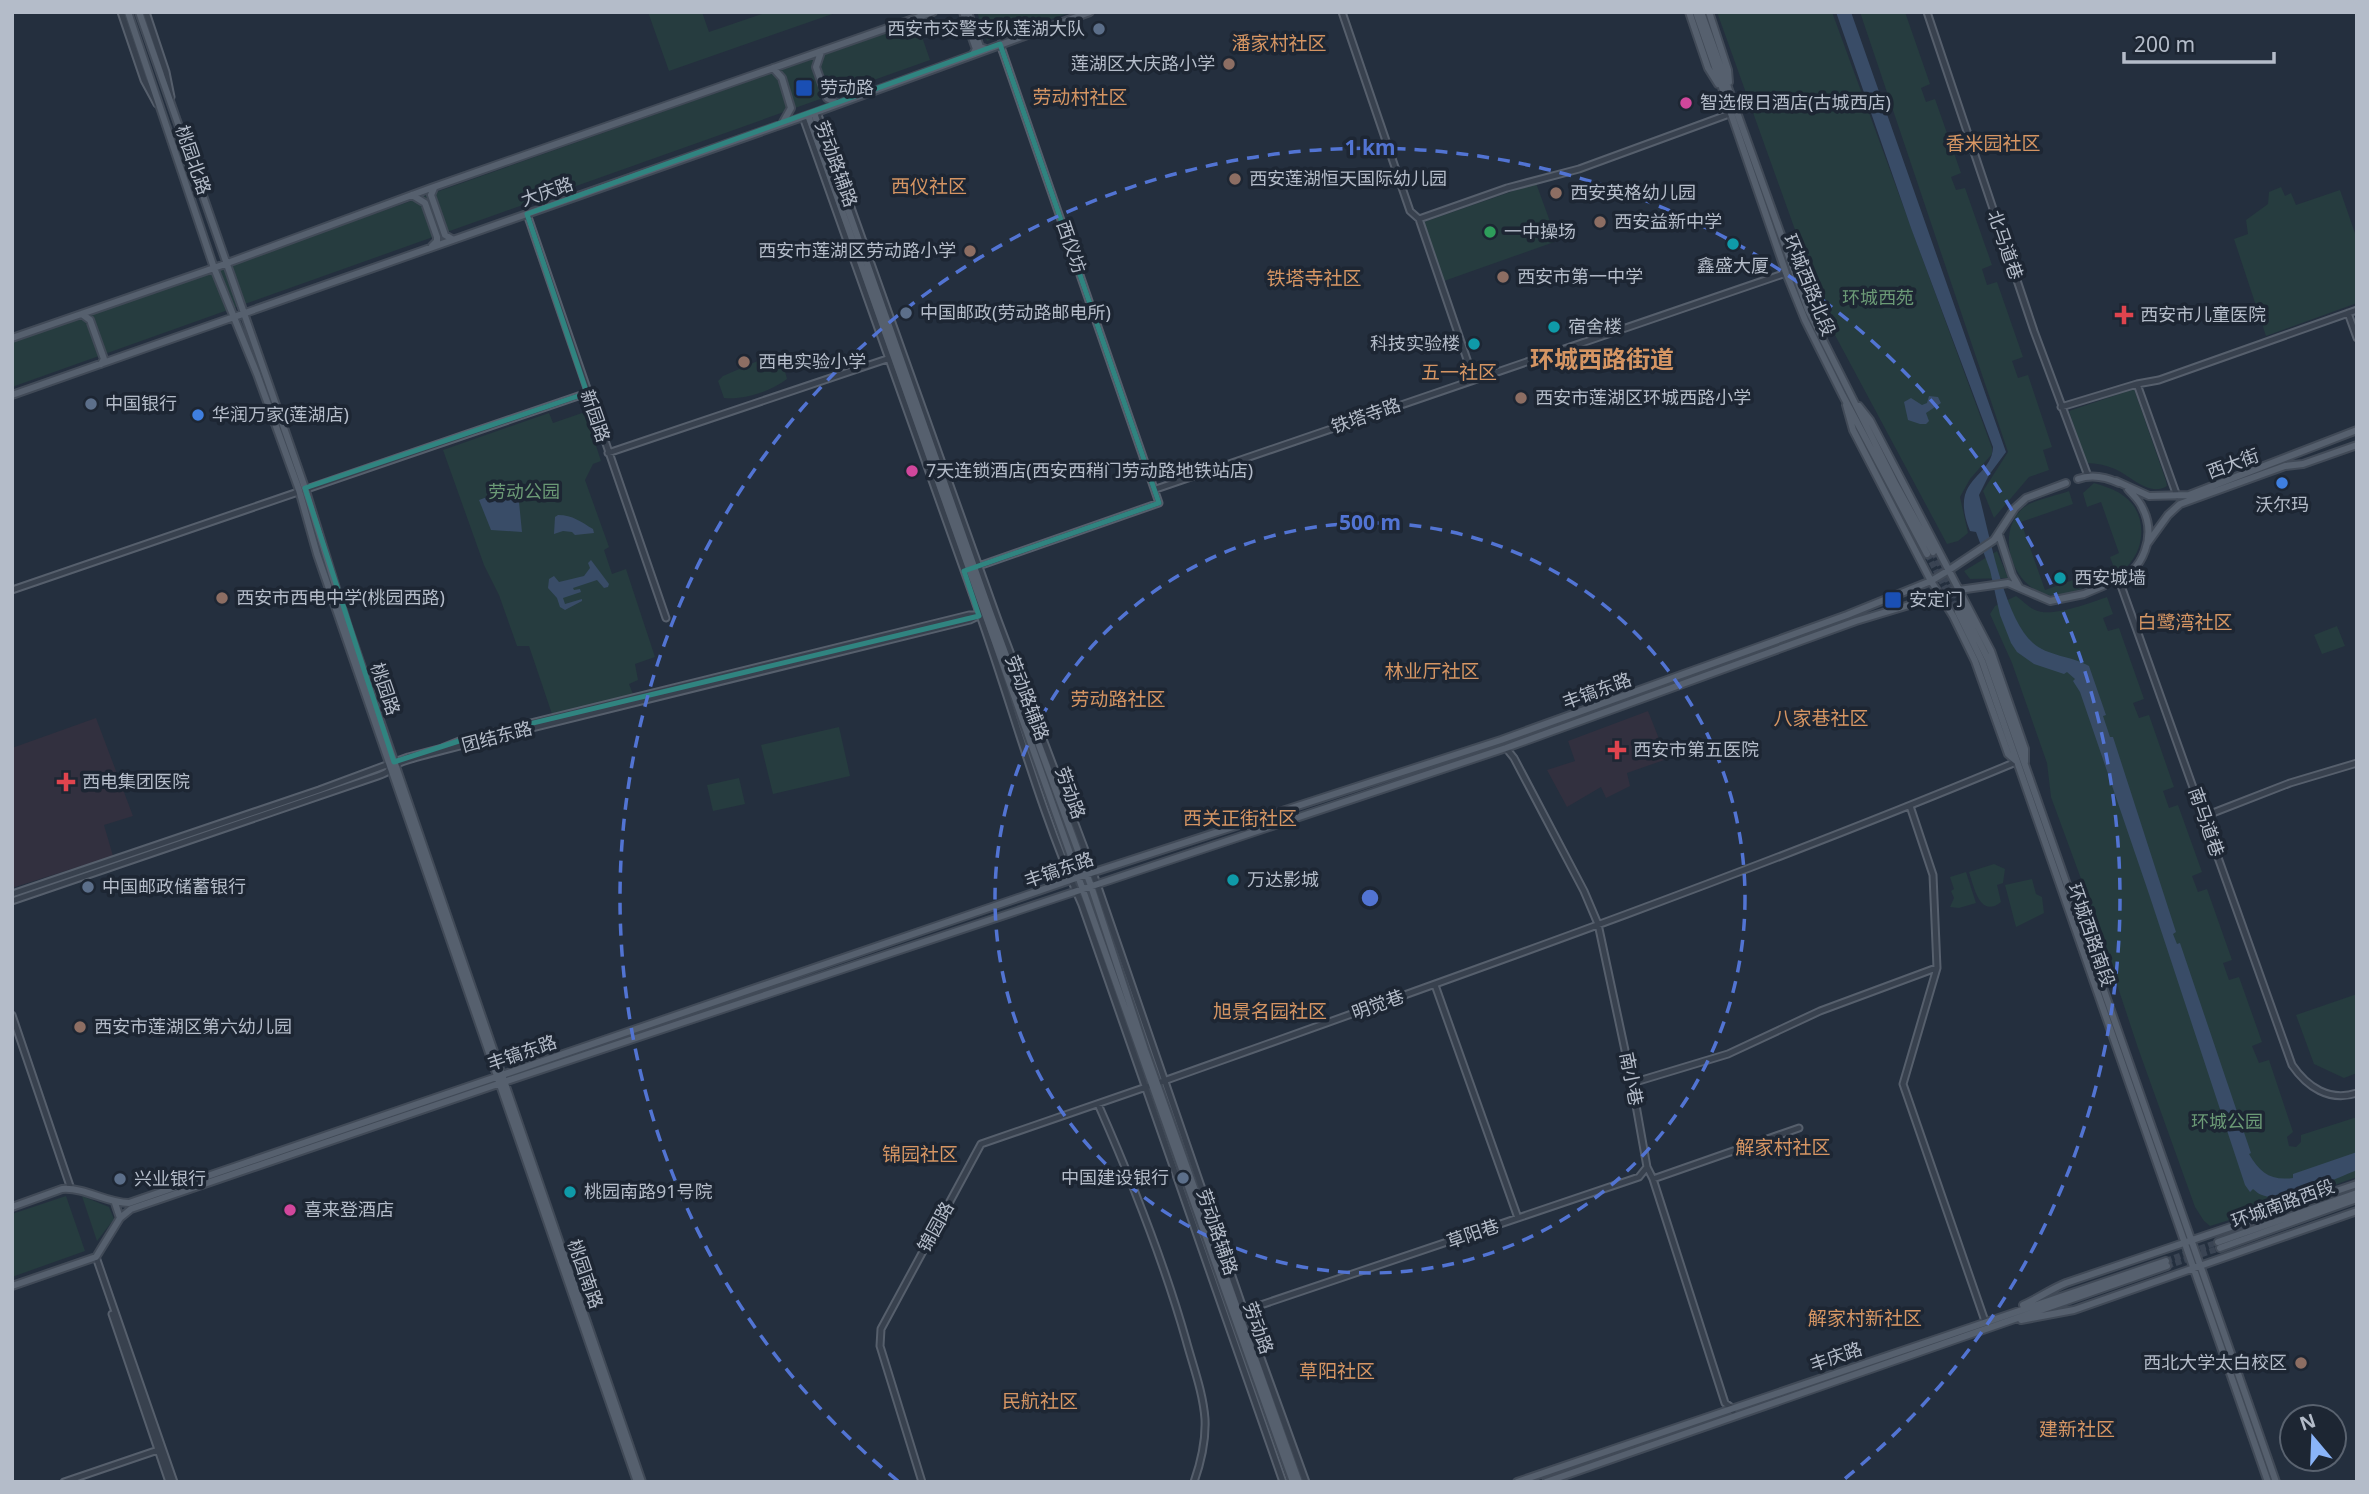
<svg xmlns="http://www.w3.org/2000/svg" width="2369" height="1494" font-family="'Noto Sans','Noto Sans SC',sans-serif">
<rect width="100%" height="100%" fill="#242f3e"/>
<path fill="#32303f" d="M 1648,711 L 1667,759 L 1627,773 L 1630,786 L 1606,798 L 1601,787 L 1567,807 L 1547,770 L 1575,761 L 1568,741 Z
M 96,718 L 133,816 L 104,825 L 113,856 L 12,888 L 12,748 Z"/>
<path fill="#263c3f" d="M 648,12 L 702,12 L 709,32 L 768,12 L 838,12 L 669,71 Z
M 977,12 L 1072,12 L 987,41 Z
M 1717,12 L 1832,12 L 1992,448 L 1992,454 L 1970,479 L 1960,497 L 1968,533 L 1958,541 L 1947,544 L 1828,322 Z
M 1860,12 L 1905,12 L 1930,84 L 1921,88 L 1926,102 L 1935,99 L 1961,173 L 1951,177 L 1956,190 L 1965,188 L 1992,265 L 1982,269 L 1987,285 L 1997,282 L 2023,357 L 2012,361 L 2018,378 L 2028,375 L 2052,447 L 2043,450 L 2049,470 L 2029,477 L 1994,518 L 1983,491 L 2008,452 Z
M 917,22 L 930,60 L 12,387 L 12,342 Z
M 1536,183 L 1557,241 L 1444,281 L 1424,222 Z
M 2281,187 L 2285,196 L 2291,193 L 2296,205 L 2340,190 L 2357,239 L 2357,303 L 2266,336 L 2234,239 L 2248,234 L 2246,220 L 2268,204 L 2269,192 Z
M 774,354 L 782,360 L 787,379 C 771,391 745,400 724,398 L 718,381 L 723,376 Z
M 2134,389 L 2166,481 L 2167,486 C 2149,497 2131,476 2115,469 C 2106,465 2096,463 2086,463 L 2069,411 Z
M 585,412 L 601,461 L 593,464 L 585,480 L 609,547 L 604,550 L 612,574 L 626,569 L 655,657 L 635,664 L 638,680 L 629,684 L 633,694 L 553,717 L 529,646 L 517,646 L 499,595 L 484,565 L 443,450 L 549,413 L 553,423 Z
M 2094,483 C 2104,486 2117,490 2125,497 C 2152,517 2144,565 2112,575 L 2109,567 L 2113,565 L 2110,557 L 2119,553 L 2101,502 L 2087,507 L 2083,493 Z
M 2069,491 L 2073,504 L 2021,522 L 2045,590 L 2098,571 L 2101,580 C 2086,586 2065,598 2049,595 C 2013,588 1994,534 2023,508 C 2032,500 2056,496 2069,491 Z
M 1997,551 L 2008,578 L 1970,579 L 1964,571 Z
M 2016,596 C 2022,600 2028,607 2035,610 C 2052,618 2089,603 2107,597 L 2113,614 L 2103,618 L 2108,631 L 2119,628 L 2144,699 L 2133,703 L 2139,718 L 2149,715 L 2174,787 L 2163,791 L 2169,808 L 2178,805 L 2202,872 L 2192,876 L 2198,892 L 2207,889 L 2232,960 L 2223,963 L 2229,980 L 2239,977 L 2262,1042 L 2252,1046 L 2259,1063 L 2269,1060 L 2293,1132 L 2287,1137 L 2289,1146 L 2296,1147 L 2301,1142 L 2301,1135 L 2357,1117 L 2357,1177 L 2281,1204 L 2210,1226 L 2204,1221 L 2195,1207 L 2138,1048 L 2091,906 L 2051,797 L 2047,763 L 2012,663 L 1990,614 L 1995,606 Z
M 2337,626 L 2345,646 L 2322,654 L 2314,635 Z
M 839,727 L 850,776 L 773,794 L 761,745 Z
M 739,778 L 745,804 L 713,811 L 707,785 Z
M 1994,864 L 2005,869 L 2003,883 L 1997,885 L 2001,902 C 1980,919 1974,887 1969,872 Z
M 1966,872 L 1976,903 L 1959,908 L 1950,907 L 1954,898 L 1951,891 L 1954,889 L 1950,877 Z
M 2032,879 L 2036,894 L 2042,897 L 2044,913 L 2016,927 L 2005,885 Z
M 2357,994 L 2357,1073 L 2344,1078 L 2314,1064 L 2296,1015 Z
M 66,1196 L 85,1251 L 12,1277 L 12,1214 Z
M 82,1196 L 109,1207 L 114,1219 L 97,1241 Z"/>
<path fill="#394c67" d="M 1836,12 L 1851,12 L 2006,452 L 1989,475 L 1979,495 C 1989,532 2004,618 2033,643 C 2047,656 2072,656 2089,666 L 2106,715 L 2103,716 L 2110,737 L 2113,737 L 2176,932 L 2173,934 L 2177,944 L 2180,943 L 2251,1153 L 2249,1154 C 2260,1173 2271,1181 2293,1178 L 2293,1174 L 2357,1152 L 2357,1170 C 2337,1178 2281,1204 2262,1195 C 2258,1194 2256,1191 2253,1189 L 2250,1192 L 2245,1185 L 2149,894 L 2080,692 L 2073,681 L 2075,679 L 2067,672 L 2064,674 L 2034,664 L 2017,652 L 2011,643 L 2000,615 L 1990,570 L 1976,532 L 1970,531 C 1948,477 1992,479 1993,447 L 1911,228 Z
M 1929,396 L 1938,397 L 1941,403 L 1926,413 L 1929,421 L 1926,424 L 1920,424 L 1908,420 L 1904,402 L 1911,398 L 1922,405 L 1927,403 Z
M 512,488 L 519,502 L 522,532 L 491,530 L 479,500 Z
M 558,515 C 573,515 581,522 593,529 L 594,533 L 575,535 L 572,532 L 563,531 L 554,534 L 555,517 Z
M 591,560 L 609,584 L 608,587 L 604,588 L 597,580 L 573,588 L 574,590 L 580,589 L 581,592 L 563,598 L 565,604 L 582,599 L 582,601 L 565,610 L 560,607 L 557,598 L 548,588 L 549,579 L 554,576 L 559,582 L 584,576 L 590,568 L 588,563 Z"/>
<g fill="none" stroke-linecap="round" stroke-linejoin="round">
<path stroke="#3a4453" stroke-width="6" stroke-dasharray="6 3" stroke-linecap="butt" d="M 1933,552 L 1963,610
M 1927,554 L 1958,612
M 2166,1261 L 2218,1242
M 2167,1266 L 2220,1248"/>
<defs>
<path id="minor" d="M 121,12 L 144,80 L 157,104
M 146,12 L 166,72 L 171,97
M 1342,12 L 1410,211 L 1419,219 L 1474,380
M 1927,12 L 2034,331 L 2088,476
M 817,112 L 998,620 L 1088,858 L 1244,1311 L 1306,1482
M 803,117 C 863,285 922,453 982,621 C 1015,716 1041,813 1082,905 L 1283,1482
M 527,214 L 666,618
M 1419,219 L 1507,188 L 1579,169 L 1732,113
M 2348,313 L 2357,338
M 2137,384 L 2177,496
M 2061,407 L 2137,384 L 2159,380 L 2357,310
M 608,453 L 890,358
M 1156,489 L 1786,273
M 976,567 L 1159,503 L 1000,44
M 2119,580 L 2292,1065 C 2307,1087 2329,1102 2357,1093
M 12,590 L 587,393
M 1506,748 L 1514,758 L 1584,891 L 1598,924 L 1632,1083 L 1647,1167 L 1653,1179 L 1725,1403 L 1732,1408 L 1733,1411
M 1910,806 L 1933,875 L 1937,968 L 1903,1084 L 1985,1321
M 2205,816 L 2290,783 L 2357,763
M 12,894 L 319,790 L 408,757 L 442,748 L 462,740 L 969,615 L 976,615
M 12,901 L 378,776 C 390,772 388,771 396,765 C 403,759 458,747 471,743 L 970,620 L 980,615
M 12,1015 L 71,1189
M 1161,1082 C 1447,980 1735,879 2016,762
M 1632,1083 L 1728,1054 L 1820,1011 L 1936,968
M 1098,1104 C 1132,1181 1163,1259 1186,1340 C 1193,1366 1203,1392 1205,1419 C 1206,1440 1201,1462 1194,1482
M 1653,1179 L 1799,1128
M 1518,1218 L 1639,1177 L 1647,1167
M 96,1257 L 174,1482
M 1243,1311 L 1518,1218 L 1435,985
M 112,1314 L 169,1482
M 64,1482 L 161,1449
M 922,1482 L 880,1346 L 881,1329 L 981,1144 L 1149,1086"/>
<path id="major" d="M 128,12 L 214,268 L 257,374 L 299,490 L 317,554 L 637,1482
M 139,12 L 305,488 L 348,627 L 642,1482
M 963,12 L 976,49 L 973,54
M 968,12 L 980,47 L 986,49
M 1689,12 L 1708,68 L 1718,84
M 1696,12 L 1786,273 L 1805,320 L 1843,396 L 1927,554
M 1701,12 L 1808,310 L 1896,485 L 1933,552
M 1709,12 L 1728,70 L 1729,82
M 821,52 L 816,67 L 827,98 L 838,104
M 773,68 L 782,78 L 791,108 L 782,124
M 814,113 L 990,612 L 1091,886 L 1145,1050 L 1299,1482
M 808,115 L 1293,1482
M 434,188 L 431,195 L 445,235 L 452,239
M 412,195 L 425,203 L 437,237 L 437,241 L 432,246
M 82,314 L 90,320 L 104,359 L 101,364
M 12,338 L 214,268 L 431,188 L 933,12
M 12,395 L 814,113 L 1090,12
M 1846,405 L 1853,430 L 1931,581 L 1953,616 L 1975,661 L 2008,754 L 2015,760
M 1859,406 L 1870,420 L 1991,651 L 2025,749 L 2025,762
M 2078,479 C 2092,474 2106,477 2119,483
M 2116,481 L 2149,496 L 2189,495 L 2357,430
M 1999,535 L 2012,575 L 2019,587
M 2147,544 L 2168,515 L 2180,504 L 2285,466 L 2303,464 L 2357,445
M 2114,582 C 2144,571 2157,535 2142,507 C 2139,500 2133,495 2128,489
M 1963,610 L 1988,659 L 2276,1482
M 1958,612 L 1982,661 L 2268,1482
M 12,1207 L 62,1189 C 85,1187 106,1203 129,1203 L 1085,875 L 1501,740 L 1847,615 L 1931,581 L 1949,570 L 1994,540 L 2015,508 L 2026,498 L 2066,483
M 120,1218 L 131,1209 L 498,1084 L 1506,748 L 1856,621 L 1959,590 L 2008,583 L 2050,601 L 2084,594 L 2103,586
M 2218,1242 L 2357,1193
M 2220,1248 L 2357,1199
M 12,1286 L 96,1257 L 120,1218 L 115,1203
M 2023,1305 C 2039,1298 2051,1289 2066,1283 L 2357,1184
M 2021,1320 L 2074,1310 L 2357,1211
M 1517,1482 L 2166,1261
M 1546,1482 L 2167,1266"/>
</defs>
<use href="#minor" stroke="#565f6c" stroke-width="9"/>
<use href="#major" stroke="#414a57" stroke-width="10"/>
<use href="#minor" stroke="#38414e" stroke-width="5"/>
<use href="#major" stroke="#56606e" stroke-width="6"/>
</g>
<path fill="none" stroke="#308480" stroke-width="5" stroke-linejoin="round" d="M 1000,44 L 1159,503 L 964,571 L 979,616 L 462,740 L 394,762 L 305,488 L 587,393 L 527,214 Z"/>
<g fill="none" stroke="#5274d3" stroke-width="3.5" stroke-dasharray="12 9">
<circle cx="1370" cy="898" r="375"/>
<path d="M898 1481A750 750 0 1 1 1842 1481"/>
</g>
<g fill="#5c6f8a" stroke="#1d2633" stroke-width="2.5">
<circle cx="1099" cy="29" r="7"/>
<circle cx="906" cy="313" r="7"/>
<circle cx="91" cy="404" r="7"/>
<circle cx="88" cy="887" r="7"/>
<circle cx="1183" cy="1178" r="7"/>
<circle cx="120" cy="1179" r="7"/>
</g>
<g fill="#8d6e63" stroke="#1d2633" stroke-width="2.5">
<circle cx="1229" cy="64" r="7"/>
<circle cx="1235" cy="179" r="7"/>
<circle cx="1556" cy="193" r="7"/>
<circle cx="1600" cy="222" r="7"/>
<circle cx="970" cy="251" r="7"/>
<circle cx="1503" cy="277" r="7"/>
<circle cx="744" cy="362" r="7"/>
<circle cx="1521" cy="398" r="7"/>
<circle cx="222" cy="598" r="7"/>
<circle cx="80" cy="1027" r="7"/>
<circle cx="2301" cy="1363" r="7"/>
</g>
<g fill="#1a4fb4" stroke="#1d2633" stroke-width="2.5">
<rect x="795" y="79" width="18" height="18" rx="3.5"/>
<rect x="1884" y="591" width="18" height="18" rx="3.5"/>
</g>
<g fill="#d1479c" stroke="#1d2633" stroke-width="2.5">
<circle cx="1686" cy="103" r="7"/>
<circle cx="912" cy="471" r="7"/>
<circle cx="290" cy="1210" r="7"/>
</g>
<circle fill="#2e9e5b" stroke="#1d2633" stroke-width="2.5" cx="1490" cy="232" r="7"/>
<g fill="#0f9aa8" stroke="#1d2633" stroke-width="2.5">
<circle cx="1733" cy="244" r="7"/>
<circle cx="1554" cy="327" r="7"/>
<circle cx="1474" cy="344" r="7"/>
<circle cx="2060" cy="578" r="7"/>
<circle cx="1233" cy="880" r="7"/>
<circle cx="570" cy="1192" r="7"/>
</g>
<g fill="#e0444e" stroke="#1d2633" stroke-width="2.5">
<path d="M2120.5 304.5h7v7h7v7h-7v7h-7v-7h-7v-7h7z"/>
<path d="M1613.5 739.5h7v7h7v7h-7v7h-7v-7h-7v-7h7z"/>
<path d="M62.5 771.5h7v7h7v7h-7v7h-7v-7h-7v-7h7z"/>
</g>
<g fill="#3f7fe0" stroke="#1d2633" stroke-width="2.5">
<circle cx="198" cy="415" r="7"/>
<circle cx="2282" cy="483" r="7"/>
</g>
<g text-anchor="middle" stroke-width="7" stroke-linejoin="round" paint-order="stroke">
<g font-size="18" fill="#b4bcc9" stroke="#1d2633" text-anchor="start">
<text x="1085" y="35" text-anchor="end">西安市交警支队莲湖大队</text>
<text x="1215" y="70" text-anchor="end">莲湖区大庆路小学</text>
<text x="820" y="94">劳动路</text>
<text x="1700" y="109">智选假日酒店(古城西店)</text>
<text x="1249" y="185">西安莲湖恒天国际幼儿园</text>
<text x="1570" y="199">西安英格幼儿园</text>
<text x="1614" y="228">西安益新中学</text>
<text x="1504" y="238">一中操场</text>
<text x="956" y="257" text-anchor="end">西安市莲湖区劳动路小学</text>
<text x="1733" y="272" text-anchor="middle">鑫盛大厦</text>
<text x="1517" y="283">西安市第一中学</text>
<text x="920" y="319">中国邮政(劳动路邮电所)</text>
<text x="2140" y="321">西安市儿童医院</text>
<text x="1568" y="333">宿舍楼</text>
<text x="1460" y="350" text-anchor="end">科技实验楼</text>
<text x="758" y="368">西电实验小学</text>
<text x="1535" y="404">西安市莲湖区环城西路小学</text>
<text x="105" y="410">中国银行</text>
<text x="212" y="421">华润万家(莲湖店)</text>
<text x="926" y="477">7天连锁酒店(西安西稍门劳动路地铁站店)</text>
<text x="2282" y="511" text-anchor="middle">沃尔玛</text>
<text x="2074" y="584">西安城墙</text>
<text x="236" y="604">西安市西电中学(桃园西路)</text>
<text x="1909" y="606">安定门</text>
<text x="1633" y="756">西安市第五医院</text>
<text x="82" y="788">西电集团医院</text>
<text x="1247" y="886">万达影城</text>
<text x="102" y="893">中国邮政储蓄银行</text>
<text x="94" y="1033">西安市莲湖区第六幼儿园</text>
<text x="1169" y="1184" text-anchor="end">中国建设银行</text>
<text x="134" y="1185">兴业银行</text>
<text x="584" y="1198">桃园南路91号院</text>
<text x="304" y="1216">喜来登酒店</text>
<text x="2287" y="1369" text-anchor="end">西北大学太白校区</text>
</g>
<g font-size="18" fill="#b4bcc9" stroke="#1d2633">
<text transform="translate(193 160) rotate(71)" y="6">桃园北路</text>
<text transform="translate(836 164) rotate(70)" y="6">劳动路辅路</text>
<text transform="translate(547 192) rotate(-19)" y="6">大庆路</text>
<text transform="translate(2005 245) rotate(71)" y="6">北马道巷</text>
<text transform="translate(1071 247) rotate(71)" y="6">西仪坊</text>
<text transform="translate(1809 285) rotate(68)" y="6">环城西路北段</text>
<text transform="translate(595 416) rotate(71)" y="6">新园路</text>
<text transform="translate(1366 416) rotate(-19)" y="6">铁塔寺路</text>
<text transform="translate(2233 464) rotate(-20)" y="6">西大街</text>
<text transform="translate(385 689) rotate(71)" y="6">桃园路</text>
<text transform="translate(1597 691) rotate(-20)" y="6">丰镐东路</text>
<text transform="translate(1027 698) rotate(69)" y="6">劳动路辅路</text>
<text transform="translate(497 737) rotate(-15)" y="6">团结东路</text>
<text transform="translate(1070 793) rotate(70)" y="6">劳动路</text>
<text transform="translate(2206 822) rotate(71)" y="6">南马道巷</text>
<text transform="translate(1059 870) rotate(-19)" y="6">丰镐东路</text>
<text transform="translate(2091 935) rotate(71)" y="6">环城西路南段</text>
<text transform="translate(1378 1005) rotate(-20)" y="6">明觉巷</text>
<text transform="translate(522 1053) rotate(-19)" y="6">丰镐东路</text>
<text transform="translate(1631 1079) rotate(79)" y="6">南小巷</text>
<text transform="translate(2283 1204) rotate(-20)" y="6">环城南路西段</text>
<text transform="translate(936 1227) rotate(-61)" y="6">锦园路</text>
<text transform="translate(1217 1232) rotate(71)" y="6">劳动路辅路</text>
<text transform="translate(1473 1234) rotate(-19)" y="6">草阳巷</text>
<text transform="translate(585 1274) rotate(71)" y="6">桃园南路</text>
<text transform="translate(1258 1328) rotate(70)" y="6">劳动路</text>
<text transform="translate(1836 1357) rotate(-19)" y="6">丰庆路</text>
</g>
<g font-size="18" fill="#6b9a76" stroke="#1d2633">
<text x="1878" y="304">环城西苑</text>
<text x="524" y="498">劳动公园</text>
<text x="2227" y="1128">环城公园</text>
</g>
<g font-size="19" fill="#d59563" stroke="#1d2633">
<text x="1279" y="50">潘家村社区</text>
<text x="1080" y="104">劳动村社区</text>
<text x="1993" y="150">香米园社区</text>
<text x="929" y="193">西仪社区</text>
<text x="1314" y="285">铁塔寺社区</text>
<text x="1459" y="379">五一社区</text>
<text x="2185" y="629">白鹭湾社区</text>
<text x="1432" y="678">林业厅社区</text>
<text x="1118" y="706">劳动路社区</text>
<text x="1821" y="725">八家巷社区</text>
<text x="1240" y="825">西关正街社区</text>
<text x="1270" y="1018">旭景名园社区</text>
<text x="1783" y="1154">解家村社区</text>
<text x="920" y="1161">锦园社区</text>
<text x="1865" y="1325">解家村新社区</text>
<text x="1337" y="1378">草阳社区</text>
<text x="1040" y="1408">民航社区</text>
<text x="2077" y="1436">建新社区</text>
</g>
<g font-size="24" font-weight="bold" fill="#d59563" stroke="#1d2633">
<text x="1602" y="368">环城西路街道</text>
</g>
</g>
<circle cx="1370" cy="898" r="10" fill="#5274d3" stroke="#1d2633" stroke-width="3.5"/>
<g font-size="21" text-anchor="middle" font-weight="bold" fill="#5274d3" stroke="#1d2633" stroke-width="7" stroke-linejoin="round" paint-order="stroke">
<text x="1370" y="155">1 km</text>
<text x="1370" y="530">500 m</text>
</g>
<rect width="2369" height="1494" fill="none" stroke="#b4bcc9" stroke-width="28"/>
<g transform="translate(2313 1438) rotate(341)"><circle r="33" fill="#1d2633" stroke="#59626f" stroke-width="2"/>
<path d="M0-5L12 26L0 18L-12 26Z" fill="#8ab4f8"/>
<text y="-10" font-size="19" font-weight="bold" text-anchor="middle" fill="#b4bcc9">N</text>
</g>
<path d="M2124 52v10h150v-10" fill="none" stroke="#b4bcc9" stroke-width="3.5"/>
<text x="2134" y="52" font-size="21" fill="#b4bcc9" stroke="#1d2633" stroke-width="5" paint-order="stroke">200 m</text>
</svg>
